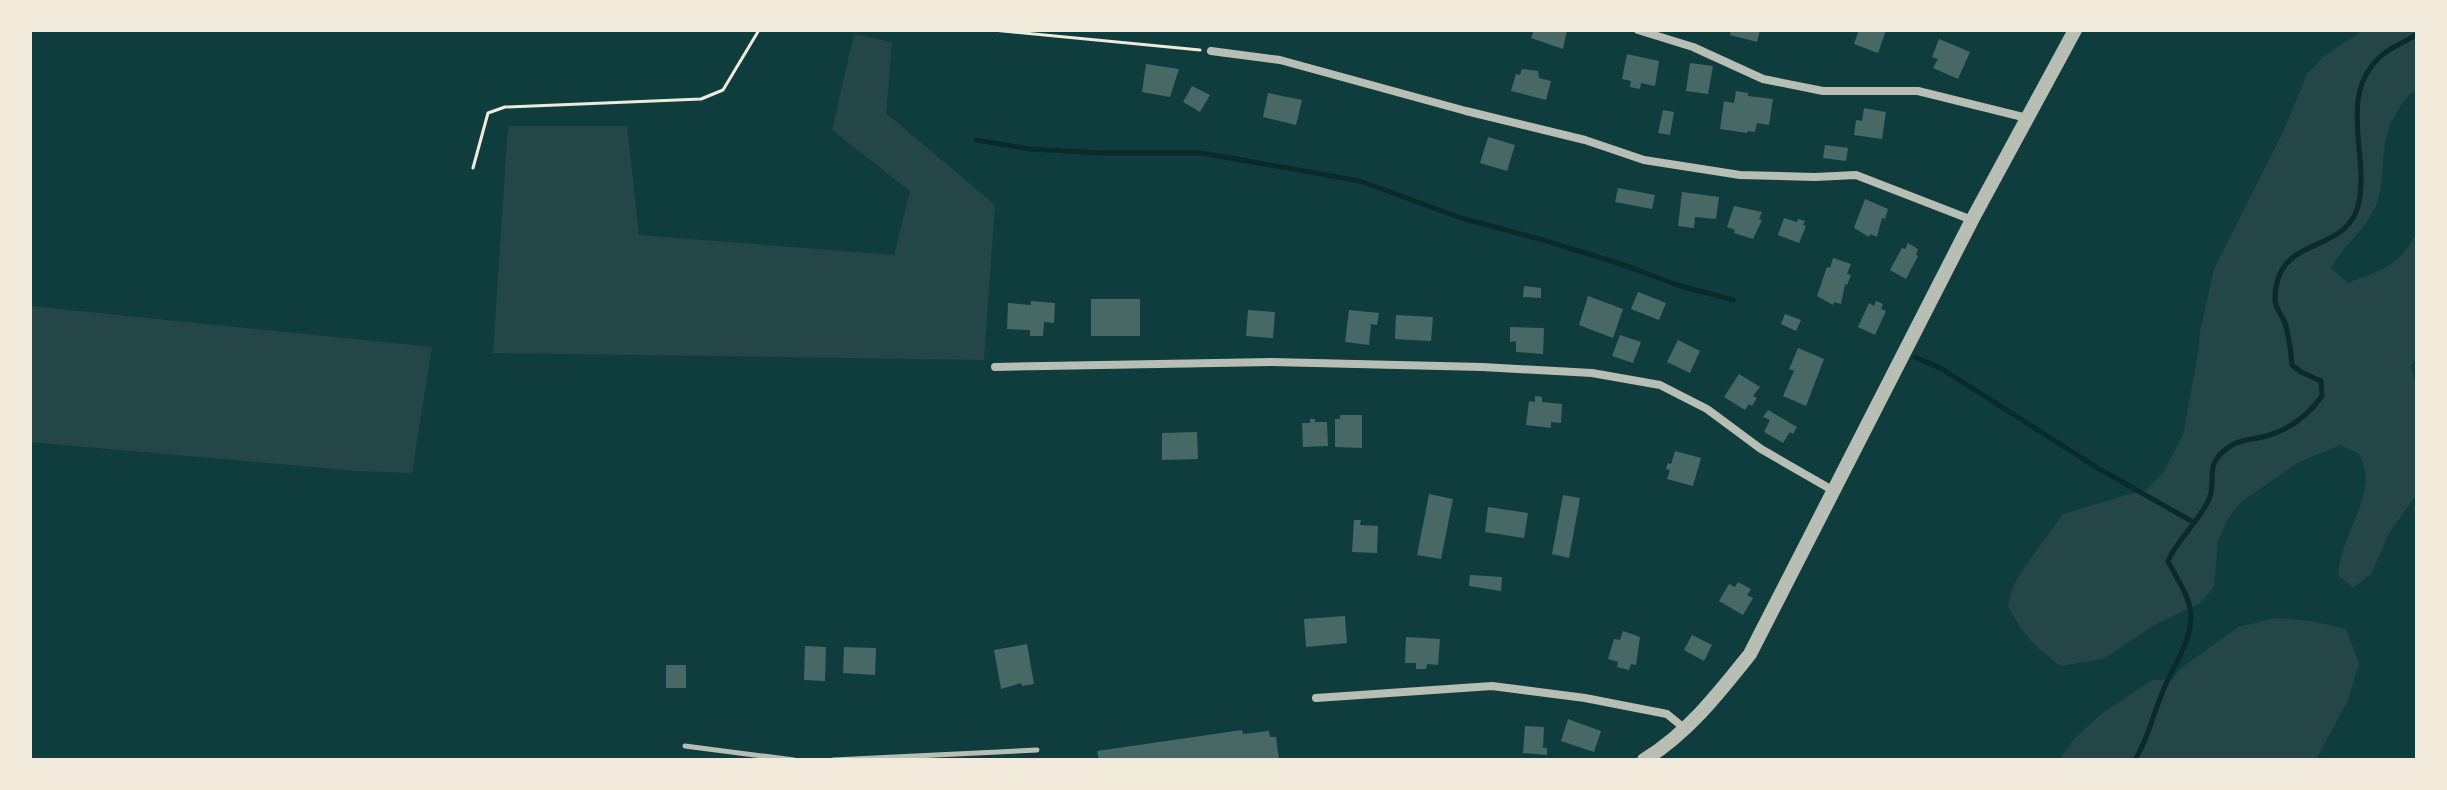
<svg xmlns="http://www.w3.org/2000/svg" width="2447" height="790" font-family="'Titillium Web',sans-serif">
<rect width="100%" height="100%" fill="#0f3d3e"/>
<path fill="#244646" d="M 2363,30 L 2417,30 L 2417,89 C 2409,94 2402,103 2397,112 C 2378,142 2387,165 2379,196 C 2371,227 2345,242 2331,268 L 2348,283 C 2385,268 2396,269 2417,232 L 2417,358 L 2411,365 L 2417,390 L 2417,494 L 2389,533 L 2371,574 L 2353,588 L 2338,575 C 2341,539 2365,510 2366,478 C 2366,470 2362,462 2359,454 L 2340,445 L 2299,462 L 2241,502 L 2227,520 L 2218,541 L 2214,587 L 2199,604 L 2156,624 L 2103,659 L 2061,666 C 2036,649 2021,632 2008,606 L 2013,586 L 2024,568 L 2063,514 L 2147,489 L 2163,473 L 2183,435 L 2198,354 L 2200,332 L 2214,269 L 2282,134 L 2307,74 L 2323,57 Z
M 854,34 L 892,42 L 886,113 L 995,205 L 984,360 L 493,353 L 508,126 L 627,126 L 639,235 L 894,255 L 910,191 L 832,130 Z
M 30,306 L 432,347 L 412,473 L 358,471 L 30,442 Z
M 2275,618 L 2311,621 L 2346,629 L 2359,664 L 2348,700 L 2316,760 L 2059,760 L 2074,739 L 2100,715 L 2152,680 L 2172,680 L 2180,669 L 2238,627 Z"/>
<g fill="none" stroke-linecap="round" stroke-linejoin="round">
<path stroke="#0a2a2b" stroke-width="5" d="M 976,140 L 1030,149 L 1101,153 L 1202,153 L 1360,181 L 1461,218 L 1543,240 L 1624,265 L 1677,285 L 1733,300
M 1915,357 L 1942,369 L 2096,467 L 2193,522
M 2135,760 C 2148,739 2152,718 2161,696 C 2170,670 2189,647 2191,620 C 2192,598 2177,580 2168,561 C 2178,538 2199,522 2209,499 C 2218,479 2201,464 2232,445 C 2240,440 2253,439 2262,437 C 2288,431 2307,417 2322,396 L 2321,381 L 2301,372 L 2292,365 C 2291,351 2289,337 2285,323 C 2282,315 2276,309 2275,301 C 2274,231 2348,258 2359,202 C 2369,154 2337,95 2381,56 C 2391,47 2406,42 2417,34"/>
</g>
<path fill="#486865" d="M 1534,30 L 1567,30 L 1563,49 L 1531,38 Z
M 1731,30 L 1760,30 L 1757,42 L 1730,35 Z
M 1859,30 L 1886,30 L 1878,53 L 1854,44 Z
M 1939,39 L 1970,52 L 1958,79 L 1933,68 L 1938,59 L 1932,57 Z
M 1627,54 L 1659,61 L 1655,86 L 1641,83 L 1640,89 L 1630,87 L 1631,81 L 1622,79 Z
M 1690,63 L 1713,66 L 1708,94 L 1686,91 Z
M 1146,64 L 1179,69 L 1170,97 L 1142,92 Z
M 1522,69 L 1538,71 L 1539,78 L 1551,81 L 1546,100 L 1511,91 L 1516,74 L 1520,75 Z
M 1192,86 L 1210,95 L 1200,112 L 1183,102 Z
M 1736,91 L 1748,93 L 1748,96 L 1773,99 L 1769,125 L 1757,123 L 1755,132 L 1748,131 L 1747,133 L 1720,129 L 1724,101 L 1734,103 Z
M 1268,93 L 1302,100 L 1296,125 L 1263,117 Z
M 1864,108 L 1886,112 L 1882,139 L 1854,135 L 1856,120 L 1862,121 Z
M 1663,110 L 1674,112 L 1670,135 L 1658,133 Z
M 1488,137 L 1515,145 L 1507,171 L 1480,163 Z
M 1825,145 L 1848,148 L 1846,161 L 1823,158 Z
M 1618,188 L 1655,195 L 1652,209 L 1615,202 Z
M 1682,192 L 1719,197 L 1716,219 L 1695,217 L 1694,228 L 1678,226 Z
M 1865,199 L 1888,209 L 1885,219 L 1882,218 L 1877,237 L 1870,234 L 1869,237 L 1854,228 Z
M 1734,206 L 1762,212 L 1759,219 L 1762,220 L 1753,239 L 1734,233 L 1735,230 L 1727,227 Z
M 1784,218 L 1797,222 L 1798,219 L 1805,221 L 1803,225 L 1806,226 L 1799,243 L 1778,235 Z
M 1908,243 L 1918,249 L 1916,255 L 1918,256 L 1906,279 L 1890,270 L 1902,248 L 1905,249 Z
M 1833,258 L 1851,264 L 1847,274 L 1851,275 L 1847,285 L 1845,284 L 1841,304 L 1834,302 L 1833,305 L 1817,296 L 1827,267 L 1830,268 Z
M 1524,286 L 1541,288 L 1541,298 L 1523,297 Z
M 1638,292 L 1666,303 L 1659,320 L 1631,309 Z
M 1588,296 L 1623,309 L 1613,338 L 1579,325 Z
M 1091,299 L 1140,299 L 1140,336 L 1091,336 Z
M 1031,301 L 1055,303 L 1054,323 L 1044,322 L 1043,336 L 1030,336 L 1030,330 L 1007,329 L 1008,303 L 1031,305 Z
M 1876,301 L 1883,304 L 1881,309 L 1886,311 L 1875,335 L 1858,327 L 1869,303 L 1874,306 Z
M 1248,310 L 1275,312 L 1273,338 L 1246,336 Z
M 1349,310 L 1379,313 L 1377,325 L 1371,324 L 1369,345 L 1345,342 Z
M 1785,314 L 1801,320 L 1796,331 L 1781,324 Z
M 1396,315 L 1433,317 L 1431,341 L 1395,339 Z
M 1510,327 L 1544,328 L 1543,354 L 1516,352 L 1516,341 L 1510,342 Z
M 1620,335 L 1641,342 L 1633,363 L 1612,356 Z
M 1678,340 L 1700,351 L 1690,373 L 1667,362 Z
M 1798,348 L 1824,359 L 1806,406 L 1783,396 L 1794,371 L 1789,369 Z
M 1739,374 L 1760,387 L 1753,396 L 1757,398 L 1752,406 L 1749,404 L 1745,410 L 1724,397 Z
M 1535,396 L 1542,397 L 1542,402 L 1562,404 L 1561,423 L 1551,422 L 1551,428 L 1526,425 L 1529,401 L 1535,402 Z
M 1768,410 L 1797,427 L 1793,434 L 1790,432 L 1783,443 L 1764,432 L 1770,420 L 1763,417 Z
M 1340,415 L 1362,415 L 1362,448 L 1335,447 L 1335,419 L 1340,419 Z
M 1310,419 L 1315,419 L 1315,422 L 1327,422 L 1328,446 L 1303,447 L 1302,423 L 1310,423 Z
M 1197,432 L 1198,459 L 1162,460 L 1162,433 Z
M 1675,451 L 1701,458 L 1693,486 L 1667,479 L 1670,470 L 1666,469 L 1668,463 L 1671,464 Z
M 1429,494 L 1453,499 L 1441,559 L 1417,555 Z
M 1563,495 L 1580,498 L 1569,558 L 1552,554 Z
M 1488,507 L 1528,513 L 1524,538 L 1485,532 Z
M 1354,520 L 1361,520 L 1360,525 L 1378,526 L 1377,553 L 1352,552 Z
M 1470,575 L 1502,577 L 1501,591 L 1469,586 Z
M 1738,582 L 1751,589 L 1747,595 L 1753,598 L 1743,615 L 1719,601 L 1729,584 L 1735,587 Z
M 1345,616 L 1347,643 L 1306,647 L 1304,619 Z
M 1623,631 L 1640,637 L 1636,665 L 1631,664 L 1629,670 L 1617,667 L 1618,662 L 1608,659 L 1614,639 L 1620,640 Z
M 1692,635 L 1712,645 L 1704,661 L 1684,650 Z
M 1406,637 L 1440,639 L 1438,665 L 1427,664 L 1426,669 L 1416,669 L 1416,663 L 1405,663 Z
M 1027,644 L 1034,684 L 1022,686 L 1021,683 L 1001,689 L 994,650 Z
M 805,646 L 826,647 L 825,681 L 804,680 Z
M 844,647 L 876,648 L 875,675 L 843,673 Z
M 666,665 L 686,665 L 686,688 L 666,688 Z
M 1568,719 L 1601,731 L 1594,752 L 1561,741 Z
M 1525,726 L 1544,727 L 1543,748 L 1547,748 L 1547,755 L 1523,753 Z
M 1242,730 L 1243,734 L 1269,731 L 1270,737 L 1276,737 L 1279,760 L 1099,760 L 1097,751 Z"/>
<g fill="none" stroke-linecap="round" stroke-linejoin="round">
<path stroke="#f1e9da" stroke-width="3" d="M 993,30 L 1200,50
M 473,168 L 488,113 L 505,107 L 701,99 L 723,90 L 759,30"/>
<path stroke="#b8beb3" stroke-width="5" d="M 685,746 L 794,760
M 833,760 L 1037,750"/>
<path stroke="#b8beb3" stroke-width="8" d="M 1638,30 L 1693,47 L 1763,79 L 1823,91 L 1918,91 L 2027,118
M 1211,51 L 1280,60 L 1466,111 L 1585,140 L 1644,160 L 1740,175 L 1815,177 L 1856,175 L 1972,220
M 995,367 L 1272,362 L 1482,367 L 1592,373 L 1660,385 L 1707,409 L 1761,449 L 1834,491
M 1316,698 L 1492,686 L 1585,698 L 1667,714 L 1684,728"/>
<path stroke="#b8beb3" stroke-width="14" d="M 1644,760 C 1687,734 1719,693 1750,654 L 1972,220 L 2075,30"/>
</g>
<rect width="2447" height="790" fill="none" stroke="#f1e9da" stroke-width="64"/>
</svg>
